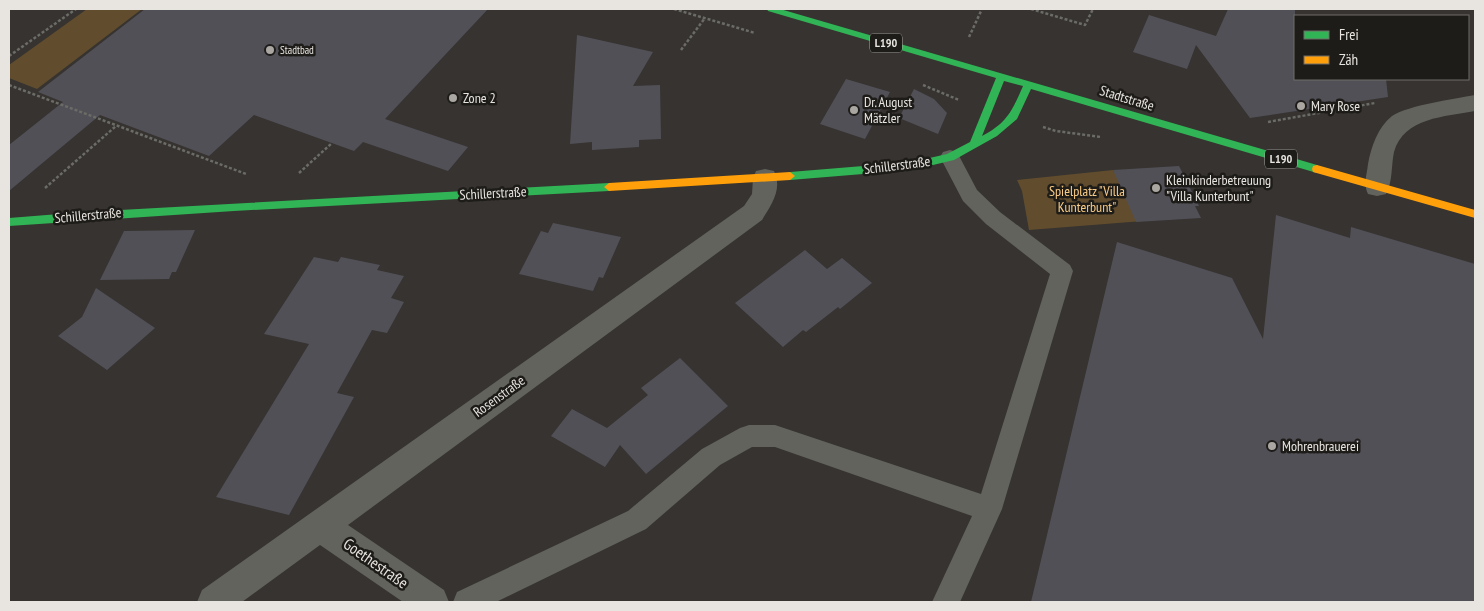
<svg xmlns="http://www.w3.org/2000/svg" width="1484" height="611" font-family="'PT Sans Narrow',sans-serif">
<rect width="100%" height="100%" fill="#363330"/>
<path fill="#614d2d" d="M 87,9 L 142,9 L 37,89 L 9,78 L 9,65 Z
M 1113,170 L 1143,221 L 1029,230 L 1022,191 L 1017,180 Z"/>
<path fill="#525057" d="M 145,9 L 488,9 L 385,119 L 468,147 L 448,171 L 363,142 L 354,151 L 254,115 L 209,156 L 100,115 L 9,191 L 9,145 L 63,102 L 38,92 Z
M 1228,9 L 1295,9 L 1295,79 L 1386,79 L 1388,97 L 1250,118 L 1196,45 L 1187,69 L 1133,52 L 1149,15 L 1216,36 Z
M 577,35 L 653,52 L 633,86 L 660,85 L 661,139 L 639,140 L 639,147 L 592,150 L 592,142 L 570,144 Z
M 846,79 L 890,92 L 865,139 L 820,124 Z
M 914,89 L 934,99 L 947,113 L 938,134 L 899,118 Z
M 1179,166 L 1199,206 L 1195,206 L 1201,218 L 1136,222 L 1113,170 Z
M 1276,215 L 1350,238 L 1351,227 L 1475,264 L 1475,602 L 1031,602 L 1117,242 L 1232,278 L 1263,339 Z
M 553,223 L 621,237 L 603,278 L 599,277 L 593,291 L 519,274 L 541,231 L 548,233 Z
M 195,230 L 176,272 L 172,272 L 169,279 L 100,280 L 124,231 Z
M 805,250 L 827,269 L 842,258 L 872,283 L 840,309 L 838,307 L 806,332 L 803,330 L 783,347 L 735,303 Z
M 314,257 L 338,262 L 341,257 L 380,265 L 377,270 L 404,276 L 391,298 L 404,302 L 387,333 L 372,330 L 337,393 L 354,397 L 289,515 L 216,497 L 309,344 L 264,334 Z
M 96,288 L 155,328 L 107,370 L 58,336 L 82,317 Z
M 680,358 L 728,406 L 646,474 L 620,445 L 605,467 L 551,436 L 572,409 L 607,428 L 648,395 L 641,388 Z"/>
<g fill="none" stroke-linecap="round" stroke-linejoin="round">
<path stroke="#6c6c67" stroke-width="2.5" stroke-dasharray="3 2" stroke-linecap="butt" d="M 674,9 L 755,33
M 1031,9 L 1085,25 L 1093,9
M 969,37 L 982,9
M 681,50 L 705,18
M 9,56 L 76,9
M 9,85 L 246,174
M 923,85 L 959,100
M 1268,122 L 1375,103
M 1043,127 L 1056,131 L 1101,137
M 299,173 L 332,143
M 45,188 L 116,126"/>
<path fill="#62635c" fill-rule="evenodd" d="M 950,150 L 957,152 L 977,190 L 1000,212 L 1070,265 L 1073,271 L 1002,509 L 960,602 L 932,602 L 972,516 L 775,447 L 752,447 L 720,465 L 646,529 L 496,602 L 453,602 L 457,592 L 628,511 L 702,449 L 740,428 L 749,425 L 775,425 L 981,494 L 1050,274 L 986,224 L 963,201 L 940,157 L 943,152 Z"/>
<path fill="#62635c" fill-rule="evenodd" d="M 1475,95 L 1475,111 C 1445,117 1404,117 1394,152 C 1391,166 1393,181 1386,194 L 1377,196 L 1368,194 C 1363,184 1367,174 1368,164 C 1371,147 1378,127 1392,116 C 1409,105 1454,99 1475,95 Z
M 765,169 L 774,171 C 783,189 771,205 762,220 L 348,525 L 444,590 L 449,602 L 403,602 L 320,545 L 242,602 L 197,602 L 202,590 L 744,206 L 752,194 L 753,178 L 756,171 Z"/>
<path fill="#30b455" fill-rule="evenodd" d="M 767,9 L 780,9 L 1317,165 L 1322,169 L 1317,173 L 1031,89 L 1017,119 L 997,136 L 954,160 L 912,170 L 790,180 L 785,176 L 790,172 L 912,162 L 947,154 L 970,142 L 996,78 L 768,11 ZM 1004,81 L 1023,86 C 1012,111 1007,123 982,136 Z
M 609,183 L 614,187 L 609,191 L 234,211 L 9,226 L 9,218 L 84,212 Z"/>
<path fill="#ff9f0a" fill-rule="evenodd" d="M 1317,165 L 1475,210 L 1475,218 L 1313,172 L 1312,169 L 1313,166 Z
M 790,172 L 795,176 L 790,180 L 609,191 L 604,187 L 609,183 Z"/>
</g>
<g fill="#aaa7a2" stroke="#1e1c19" stroke-width="2">
<circle cx="270" cy="50" r="5"/>
<circle cx="453" cy="98" r="5"/>
<circle cx="1301" cy="106" r="5"/>
<circle cx="854" cy="110" r="5"/>
<circle cx="1156" cy="188" r="5"/>
<circle cx="1272" cy="446" r="5"/>
</g>
<g text-anchor="middle" stroke-width="5" stroke-linejoin="round" paint-order="stroke">
<g font-size="11" fill="#e8e5e0" stroke="#1e1c19" text-anchor="start">
<text x="280" y="54">Stadtbad</text>
</g>
<g fill="#1e1c19" stroke="#aba9a4" stroke-width="1">
<rect x="870" y="33.5" width="32" height="19" rx="4"/>
<rect x="1265" y="149.5" width="32" height="19" rx="4"/>
</g>
<g font-size="12" font-weight="bold" fill="#e8e5e0">
<text x="886" y="47">L190</text>
<text x="1281" y="163">L190</text>
</g>
<g font-size="14" fill="#e8e5e0" stroke="#1e1c19" text-anchor="start">
<text x="463" y="103">Zone 2</text>
<text x="864" y="107">Dr. August<tspan x="864" dy="16">Mätzler</tspan></text>
<text x="1311" y="111">Mary Rose</text>
<text x="1166" y="185">Kleinkinderbetreuung<tspan x="1166" dy="16">"Villa Kunterbunt"</tspan></text>
<text x="1282" y="451">Mohrenbrauerei</text>
</g>
<g font-size="14" fill="#e8e5e0" stroke="#1e1c19">
<text transform="translate(1127 98) rotate(17)" y="5">Stadtstraße</text>
<text transform="translate(897 165) rotate(-7)" y="5">Schillerstraße</text>
<text transform="translate(493 193) rotate(-3)" y="5">Schillerstraße</text>
<text transform="translate(88 215) rotate(-5)" y="5">Schillerstraße</text>
<text transform="translate(499 396) rotate(-36)" y="5">Rosenstraße</text>
</g>
<g font-size="14" fill="#facd87" stroke="#1e1c19">
<text x="1087" y="196">Spielplatz "Villa<tspan x="1087" dy="16">Kunterbunt"</tspan></text>
</g>
<g font-size="16" fill="#e8e5e0" stroke="#1e1c19">
<text transform="translate(376 563) rotate(35)" y="6">Goethestraße</text>
</g>
</g>
<rect width="1484" height="611" fill="none" stroke="#e8e5e0" stroke-width="20"/>
<rect x="1294" y="15" width="175" height="65" fill="#1e1c19" stroke="#6f6c69"/>
<rect x="1304" y="31" width="25" height="8" fill="#30b455" stroke="#6f6c69"/>
<text x="1339" y="40" font-size="15" fill="#e8e5e0">Frei</text>
<rect x="1304" y="56" width="25" height="8" fill="#ff9f0a" stroke="#6f6c69"/>
<text x="1339" y="65" font-size="15" fill="#e8e5e0">Zäh</text>
</svg>
